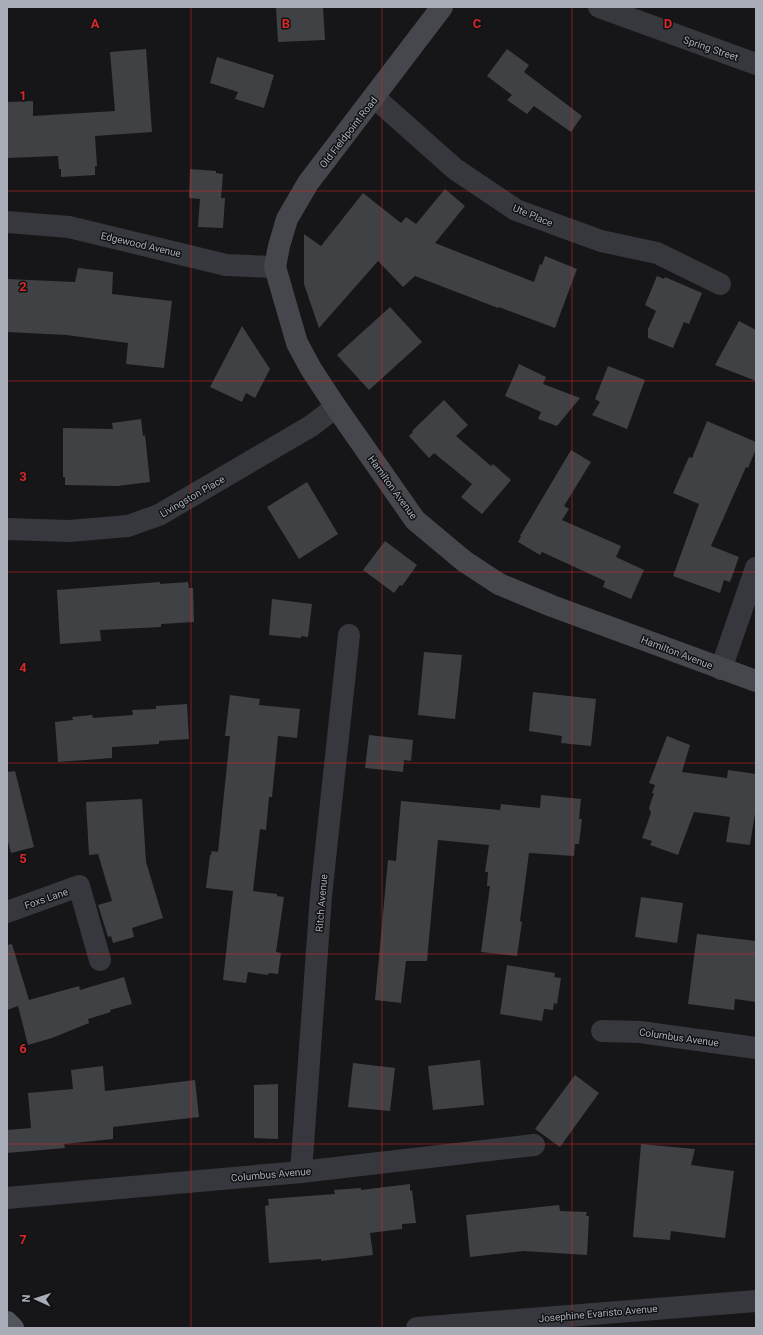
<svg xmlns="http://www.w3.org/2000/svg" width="763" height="1335" font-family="Roboto,sans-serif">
<rect width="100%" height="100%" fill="#161618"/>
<path fill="#404145" d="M 276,7 L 323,7 L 325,40 L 278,42 Z
M 146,49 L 152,132 L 95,136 L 97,166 L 95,166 L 95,175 L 61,177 L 61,169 L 59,169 L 58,156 L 7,158 L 7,102 L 33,101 L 33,116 L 115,111 L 110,52 Z
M 507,49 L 529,65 L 524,72 L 582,116 L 571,132 L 534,106 L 527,114 L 507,100 L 512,95 L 487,76 Z
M 217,57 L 274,75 L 264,108 L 235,99 L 238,92 L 210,83 Z
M 190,169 L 216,171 L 216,173 L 223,174 L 221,198 L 225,198 L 223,228 L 198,227 L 200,199 L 189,198 Z
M 445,189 L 465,206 L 435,243 L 534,282 L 540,264 L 542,265 L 545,256 L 577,269 L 555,328 L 499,307 L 498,308 L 415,276 L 403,287 L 378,261 L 319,328 L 304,284 L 304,234 L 321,246 L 363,193 L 401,223 L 406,217 L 416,224 Z
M 78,268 L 113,272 L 112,294 L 172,301 L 164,368 L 126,364 L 128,343 L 66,335 L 7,332 L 7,279 L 75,282 Z
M 657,276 L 664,279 L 665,277 L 702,293 L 689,324 L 684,322 L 673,348 L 648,338 L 648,329 L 656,311 L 645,305 Z
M 390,307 L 422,342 L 369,390 L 337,355 Z
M 739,321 L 756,330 L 756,381 L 715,365 Z
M 242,326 L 270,369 L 255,398 L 246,393 L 242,402 L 210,387 Z
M 519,364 L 546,377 L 543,384 L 580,398 L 557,426 L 538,419 L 541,412 L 505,396 Z
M 608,366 L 645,380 L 627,429 L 592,415 L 600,402 L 595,399 Z
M 444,400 L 468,425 L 456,436 L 491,466 L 493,464 L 511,480 L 482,514 L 461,497 L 472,484 L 434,453 L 429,458 L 409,436 L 413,432 L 412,431 Z
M 141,419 L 143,436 L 145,435 L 150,482 L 117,486 L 65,485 L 65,477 L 63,477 L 63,428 L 113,429 L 112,423 Z
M 707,421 L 756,442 L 756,449 L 748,468 L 746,467 L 711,546 L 739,557 L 730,582 L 724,580 L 720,593 L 673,576 L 699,504 L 673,493 L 689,457 L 692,458 Z
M 571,450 L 591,462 L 564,506 L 569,509 L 562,520 L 621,546 L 616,557 L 644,570 L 631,599 L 603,587 L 605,581 L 542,552 L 540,555 L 518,542 L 521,536 L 520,536 Z
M 307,482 L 338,534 L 299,559 L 267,507 Z
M 385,541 L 417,565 L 402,586 L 400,585 L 394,593 L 363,570 Z
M 160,582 L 160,584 L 188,582 L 189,588 L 193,588 L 194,622 L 161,624 L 161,627 L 100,630 L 101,641 L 60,644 L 57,590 Z
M 272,599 L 312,604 L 308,637 L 301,636 L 301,638 L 269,635 Z
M 424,652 L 462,655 L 455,719 L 418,715 Z
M 533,692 L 596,699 L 591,746 L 561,743 L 562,736 L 529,731 Z
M 230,695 L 260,699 L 259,705 L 300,709 L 297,738 L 278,736 L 272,797 L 269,797 L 266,830 L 260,829 L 253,891 L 277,894 L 277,896 L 284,897 L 276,952 L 281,953 L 278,974 L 269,973 L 268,975 L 248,972 L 246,983 L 223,980 L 233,891 L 206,888 L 210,855 L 211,855 L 212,851 L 218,852 L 230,736 L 225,736 Z
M 187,704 L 189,739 L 159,741 L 159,744 L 112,747 L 112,758 L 58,762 L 55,722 L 73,720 L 72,717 L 92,715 L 93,718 L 133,715 L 132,710 L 156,709 L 156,706 Z
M 369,735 L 413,740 L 411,761 L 404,760 L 403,772 L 365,768 Z
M 667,736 L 690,745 L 682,772 L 727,778 L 728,770 L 756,774 L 756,807 L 750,845 L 726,842 L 730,817 L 694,812 L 678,855 L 650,845 L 652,841 L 642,838 L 651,813 L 649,808 L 654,793 L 652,793 L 655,785 L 649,783 Z
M 15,771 L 34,847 L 11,853 L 7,838 L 7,772 Z
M 541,795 L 581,799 L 579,819 L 582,819 L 579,844 L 575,844 L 574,856 L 529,853 L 520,921 L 522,922 L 517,956 L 481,952 L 490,886 L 487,886 L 488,872 L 485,872 L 489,845 L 438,840 L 427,961 L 406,961 L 401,1003 L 375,1000 L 388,860 L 396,861 L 401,801 L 500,810 L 501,804 L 540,808 Z
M 142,799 L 146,862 L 163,918 L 132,928 L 134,937 L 113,943 L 111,936 L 108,937 L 98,905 L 112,901 L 98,854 L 89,855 L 86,802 Z
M 641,897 L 683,903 L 677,943 L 635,937 Z
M 697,934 L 756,941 L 756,1002 L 735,999 L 734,1010 L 688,1004 Z
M 12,944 L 29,1000 L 79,986 L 80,990 L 124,977 L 132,1004 L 110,1010 L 111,1012 L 88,1019 L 89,1023 L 52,1038 L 28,1045 L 18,1006 L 7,1010 L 7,945 Z
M 507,965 L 555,973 L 554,977 L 561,978 L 557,1004 L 554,1003 L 553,1010 L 544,1009 L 542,1021 L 500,1014 Z
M 480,1060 L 484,1105 L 433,1110 L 428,1066 Z
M 353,1063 L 395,1068 L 390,1111 L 348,1107 Z
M 103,1066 L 105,1091 L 195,1080 L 199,1117 L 113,1127 L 113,1139 L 64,1144 L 65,1148 L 7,1153 L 7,1130 L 31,1128 L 28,1093 L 73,1089 L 71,1070 Z
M 575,1075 L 599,1093 L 560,1147 L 535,1129 Z
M 278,1084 L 278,1139 L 254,1138 L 254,1085 Z
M 641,1144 L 695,1149 L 691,1165 L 734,1171 L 725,1238 L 671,1231 L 670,1240 L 633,1237 Z
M 410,1184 L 410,1191 L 412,1190 L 416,1223 L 402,1224 L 402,1229 L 370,1233 L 373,1255 L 321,1261 L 321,1259 L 269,1263 L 265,1206 L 269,1205 L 268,1199 L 335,1194 L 334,1190 L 361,1188 L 361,1190 Z
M 559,1205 L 560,1211 L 587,1212 L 586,1216 L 589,1216 L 587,1255 L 524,1251 L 470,1257 L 466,1215 Z"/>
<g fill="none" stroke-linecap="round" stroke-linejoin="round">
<path stroke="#37383d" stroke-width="22" d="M 599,7 L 756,64
M 374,97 L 455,169 L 516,210 L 601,241 L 657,253 L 720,284
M 7,222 L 69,227 L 226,265 L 275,267
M 7,529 L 69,531 L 128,526 L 159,515 L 311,426 L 336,407
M 721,669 L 756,568
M 7,912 L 79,886 L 100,960
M 602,1031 L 640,1032 L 756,1048
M 301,1172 L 321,896 L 349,635
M 7,1198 L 301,1172 L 534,1145
M 417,1328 L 756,1301"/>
<path stroke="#45474d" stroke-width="22" d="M 442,7 L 308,183 L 287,219 L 279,246 L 275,267 L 297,343 L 311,369 L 336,407 L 415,520 L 464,561 L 499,584 L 552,606 L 756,681"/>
<path stroke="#53555c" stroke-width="22" d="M 7,1322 L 13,1328"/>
</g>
<path fill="none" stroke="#d62828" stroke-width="1" stroke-opacity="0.55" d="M 191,7 L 191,1328M 382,7 L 382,1328M 572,7 L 572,1328M 7,191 L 756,191M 7,381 L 756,381M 7,572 L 756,572M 7,763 L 756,763M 7,954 L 756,954M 7,1144 L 756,1144"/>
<g text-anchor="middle" stroke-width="3" stroke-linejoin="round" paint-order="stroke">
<g font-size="10" fill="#a8adb8" stroke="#111113">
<text transform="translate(711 48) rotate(19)" y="4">Spring Street</text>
<text transform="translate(348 132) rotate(-52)" y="4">Old Fieldpoint Road</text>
<text transform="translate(533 215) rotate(23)" y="4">Ute Place</text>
<text transform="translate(141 244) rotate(13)" y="4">Edgewood Avenue</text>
<text transform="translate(393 487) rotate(54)" y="4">Hamilton Avenue</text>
<text transform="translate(192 496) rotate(-30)" y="4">Livingston Place</text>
<text transform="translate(677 652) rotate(21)" y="4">Hamilton Avenue</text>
<text transform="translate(46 898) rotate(-19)" y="4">Foxs Lane</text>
<text transform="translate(321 903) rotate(-85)" y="4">Ritch Avenue</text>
<text transform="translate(679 1037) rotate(8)" y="4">Columbus Avenue</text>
<text transform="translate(271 1174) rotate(-5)" y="4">Columbus Avenue</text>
<text transform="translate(598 1313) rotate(-5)" y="4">Josephine Evaristo Avenue</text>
</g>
</g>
<g font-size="13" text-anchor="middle" font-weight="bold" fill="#d62828" stroke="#111113" stroke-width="3" stroke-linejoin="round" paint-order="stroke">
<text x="95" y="28">A</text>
<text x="286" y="28">B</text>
<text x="477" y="28">C</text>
<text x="668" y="28">D</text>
<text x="23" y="100">1</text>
<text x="23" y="291">2</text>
<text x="23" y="481">3</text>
<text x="23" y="672">4</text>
<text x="23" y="863">5</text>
<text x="23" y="1053">6</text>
<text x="23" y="1244">7</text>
</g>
<rect width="763" height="1335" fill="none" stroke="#a8adb8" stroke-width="16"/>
<g transform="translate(36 1299) rotate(273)" stroke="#111113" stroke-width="3" paint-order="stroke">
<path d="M0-3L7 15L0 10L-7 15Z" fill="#a8adb8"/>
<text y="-6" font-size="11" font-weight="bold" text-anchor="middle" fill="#a8adb8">N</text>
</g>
</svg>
